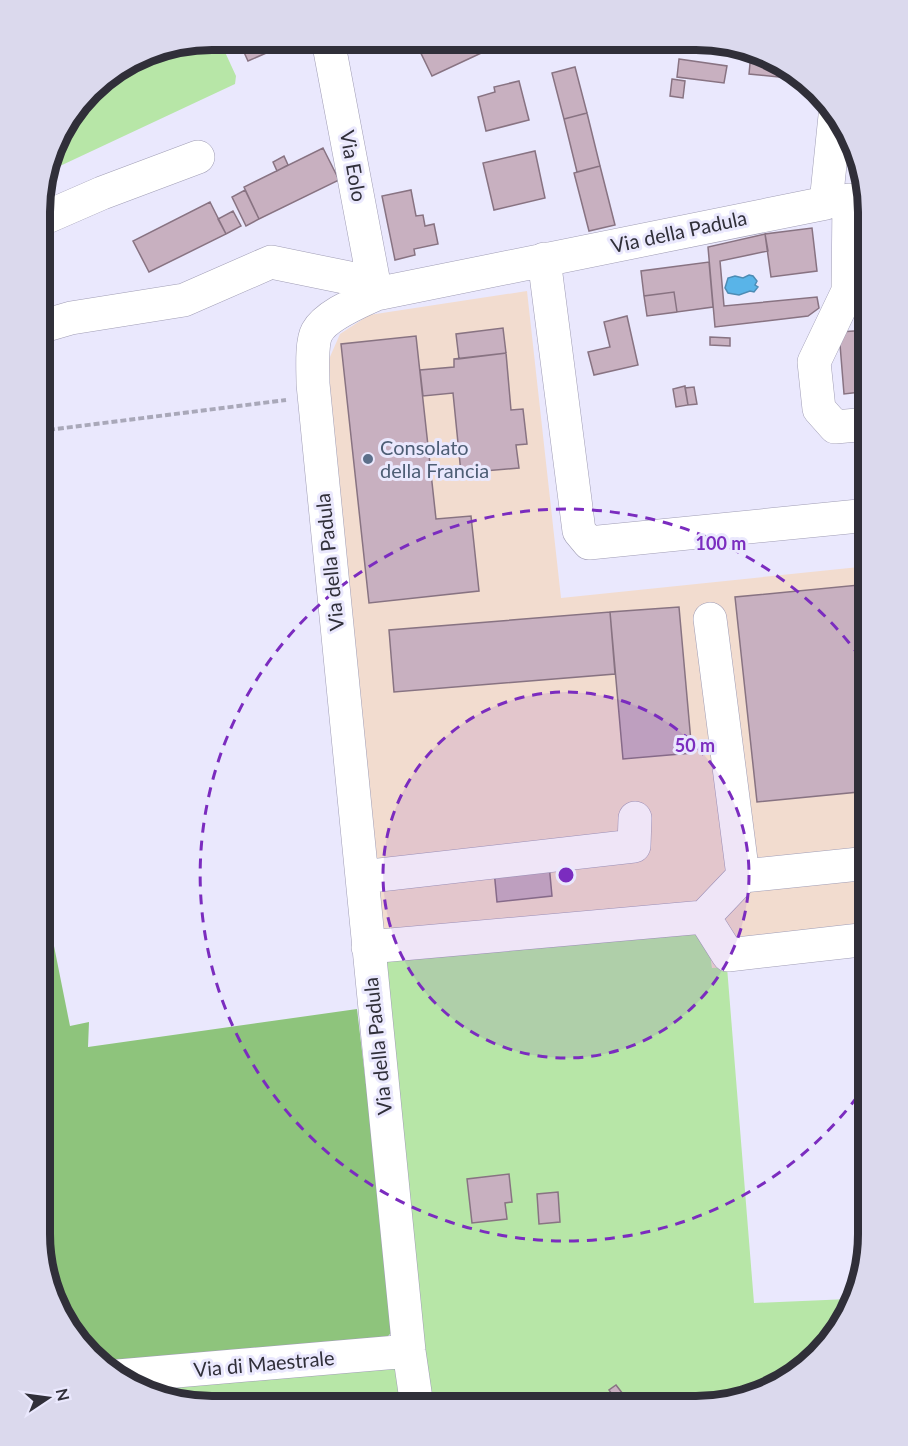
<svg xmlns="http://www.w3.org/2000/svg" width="908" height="1446" font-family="Lato,sans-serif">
<rect width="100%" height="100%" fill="#eae8fd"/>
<path fill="#f2dccf" d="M 527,291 L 561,598 L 869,566 L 869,952 L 712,969 L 706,914 L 382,946 L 326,366 L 340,334 L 369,315 Z"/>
<path fill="#b7e6a7" d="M 211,39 L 219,39 L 236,76 L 235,84 L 45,173 L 57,135 L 97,82 L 146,52 Z
M 705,914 L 712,968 L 727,967 L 754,1303 L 849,1299 L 834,1339 L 762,1394 L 697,1407 L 188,1405 L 151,1390 L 426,1363 L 382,946 Z"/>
<path fill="#8ec47c" d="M 39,890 L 43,891 L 70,1026 L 89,1022 L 88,1047 L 357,1009 L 395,1329 L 383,1341 L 102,1366 L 52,1300 L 39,1235 Z"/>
<path fill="#59b4e8" stroke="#4d8cb4" stroke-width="1.5" d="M 749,275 L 753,276 L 757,281 L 755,285 L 758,287 L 754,292 L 750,291 L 739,295 L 728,293 L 725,288 L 728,278 L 735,276 L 743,278 Z"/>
<path fill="#c8b0c0" stroke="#887382" stroke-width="1.5" d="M 238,39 L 296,40 L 248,61 Z
M 417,40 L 507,41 L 432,76 L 415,41 Z
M 751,53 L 789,71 L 788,78 L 749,74 Z
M 679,59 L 727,66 L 724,83 L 677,77 Z
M 575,67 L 587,113 L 564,119 L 552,73 Z
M 672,79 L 685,81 L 683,98 L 670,96 Z
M 519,81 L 529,120 L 486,131 L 478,97 L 495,92 L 494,87 Z
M 587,113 L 600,166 L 577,172 L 564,119 Z
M 323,148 L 339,180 L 259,219 L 244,187 Z
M 535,151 L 545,198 L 494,210 L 483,163 Z
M 284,156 L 288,165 L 277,171 L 273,162 Z
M 600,166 L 615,225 L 589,231 L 574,173 Z
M 245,190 L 259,219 L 246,226 L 232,197 Z
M 411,190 L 416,216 L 423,215 L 425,226 L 434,224 L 438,244 L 414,249 L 415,255 L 395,260 L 382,196 Z
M 210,202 L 226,234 L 149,272 L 133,241 Z
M 233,211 L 241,226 L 226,234 L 218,219 Z
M 812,228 L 817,271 L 771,277 L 765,234 Z
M 765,234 L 768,251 L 720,261 L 724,306 L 817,297 L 819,308 L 808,316 L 715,327 L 708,247 Z
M 709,262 L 713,307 L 677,312 L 674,292 L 644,296 L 641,271 Z
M 674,292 L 677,312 L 647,316 L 644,296 Z
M 627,316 L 638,365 L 594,375 L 588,352 L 610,347 L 604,322 Z
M 503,328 L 506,353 L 459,359 L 456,334 Z
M 869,330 L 869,391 L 844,394 L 839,332 Z
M 416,336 L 436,519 L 471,516 L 479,591 L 369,603 L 341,344 Z
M 710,337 L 730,338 L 730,346 L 710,345 Z
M 506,353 L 511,410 L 523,409 L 527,444 L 516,445 L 519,468 L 461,473 L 453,393 L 423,396 L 420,370 L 454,367 L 454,359 Z
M 685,386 L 688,405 L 676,407 L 673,389 Z
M 694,387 L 697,404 L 688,405 L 685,388 Z
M 869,584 L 869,791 L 757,802 L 735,597 Z
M 679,607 L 692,753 L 623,759 L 610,612 Z
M 610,612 L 615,674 L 394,692 L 389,630 Z
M 549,864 L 552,896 L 497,902 L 494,870 Z
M 509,1174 L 512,1202 L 505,1203 L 507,1219 L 472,1223 L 467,1179 Z
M 558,1192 L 560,1222 L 539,1224 L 537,1194 Z
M 616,1385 L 633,1407 L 621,1407 L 609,1390 Z"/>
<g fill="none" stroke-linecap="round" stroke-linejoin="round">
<defs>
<path id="minor" d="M 328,40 L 376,294
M 849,200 L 848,291 L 814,362 L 819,409 L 835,427 L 869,424
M 40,220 L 102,193 L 198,157
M 544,259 L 579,531 L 589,543 L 869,515
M 40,327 L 71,318 L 184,300 L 271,262 L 359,280 L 376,294
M 710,619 L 743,876
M 362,877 L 634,846 L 635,818
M 704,917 L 728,955 L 869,939
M 368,947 L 704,917 L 743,876 L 869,863
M 118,1376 L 409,1351
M 417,1406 L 409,1351 L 313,384 C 313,371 311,343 317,332 C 326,315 359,302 376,294 L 826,203 L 835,116"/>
</defs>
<use href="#minor" stroke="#a09db5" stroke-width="34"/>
<path stroke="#a9a8b9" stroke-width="4" stroke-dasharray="6 3" stroke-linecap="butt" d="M 40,431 L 286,400"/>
<use href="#minor" stroke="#fff" stroke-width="33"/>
</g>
<circle cx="566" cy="875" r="183" fill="#7b2cbf" fill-opacity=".12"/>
<g fill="none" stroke="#7b2cbf" stroke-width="3" stroke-dasharray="10 8">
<circle cx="566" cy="875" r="183"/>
<path d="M868 1082A366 366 0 1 1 868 668"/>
</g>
<circle fill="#5c6f8a" stroke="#eae8fd" stroke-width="2" cx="368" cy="459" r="6"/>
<g text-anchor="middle" stroke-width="6" stroke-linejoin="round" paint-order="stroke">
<g font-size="20" fill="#302f39" stroke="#eae8fd">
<text transform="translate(353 166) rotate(80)" y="7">Via Eolo</text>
<text transform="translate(679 232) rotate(-12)" y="7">Via della Padula</text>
<text transform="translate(330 562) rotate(-96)" y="7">Via della Padula</text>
<text transform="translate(378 1046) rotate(-96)" y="7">Via della Padula</text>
<text transform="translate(264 1364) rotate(-5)" y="7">Via di Maestrale</text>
</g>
<g font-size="20" fill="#4e5e75" stroke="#eae8fd" text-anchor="start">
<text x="380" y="455">Consolato<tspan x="380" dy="23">della Francia</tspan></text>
</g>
</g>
<path d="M0 0H908V1446H0ZM212 50H696A162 162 0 0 1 858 212V1234A162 162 0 0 1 696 1396H212A162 162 0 0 1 50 1234V212A162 162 0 0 1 212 50Z" fill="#dbd9ed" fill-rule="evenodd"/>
<path fill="none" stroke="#302f39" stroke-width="8" d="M212 50H696A162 162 0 0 1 858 212V1234A162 162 0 0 1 696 1396H212A162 162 0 0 1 50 1234V212A162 162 0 0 1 212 50Z"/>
<circle cx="566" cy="875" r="9" fill="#7b2cbf" stroke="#eae8fd" stroke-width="3"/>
<g font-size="18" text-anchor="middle" font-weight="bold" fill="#7b2cbf" stroke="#eae8fd" stroke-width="6" stroke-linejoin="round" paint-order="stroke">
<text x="721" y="550">100 m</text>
<text x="695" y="752">50 m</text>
</g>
<g transform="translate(48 1398) rotate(77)" stroke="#eae8fd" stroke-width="4.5" paint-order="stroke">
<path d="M0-4.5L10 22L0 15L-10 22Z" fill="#302f39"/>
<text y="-9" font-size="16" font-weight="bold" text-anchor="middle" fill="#302f39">N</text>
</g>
</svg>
